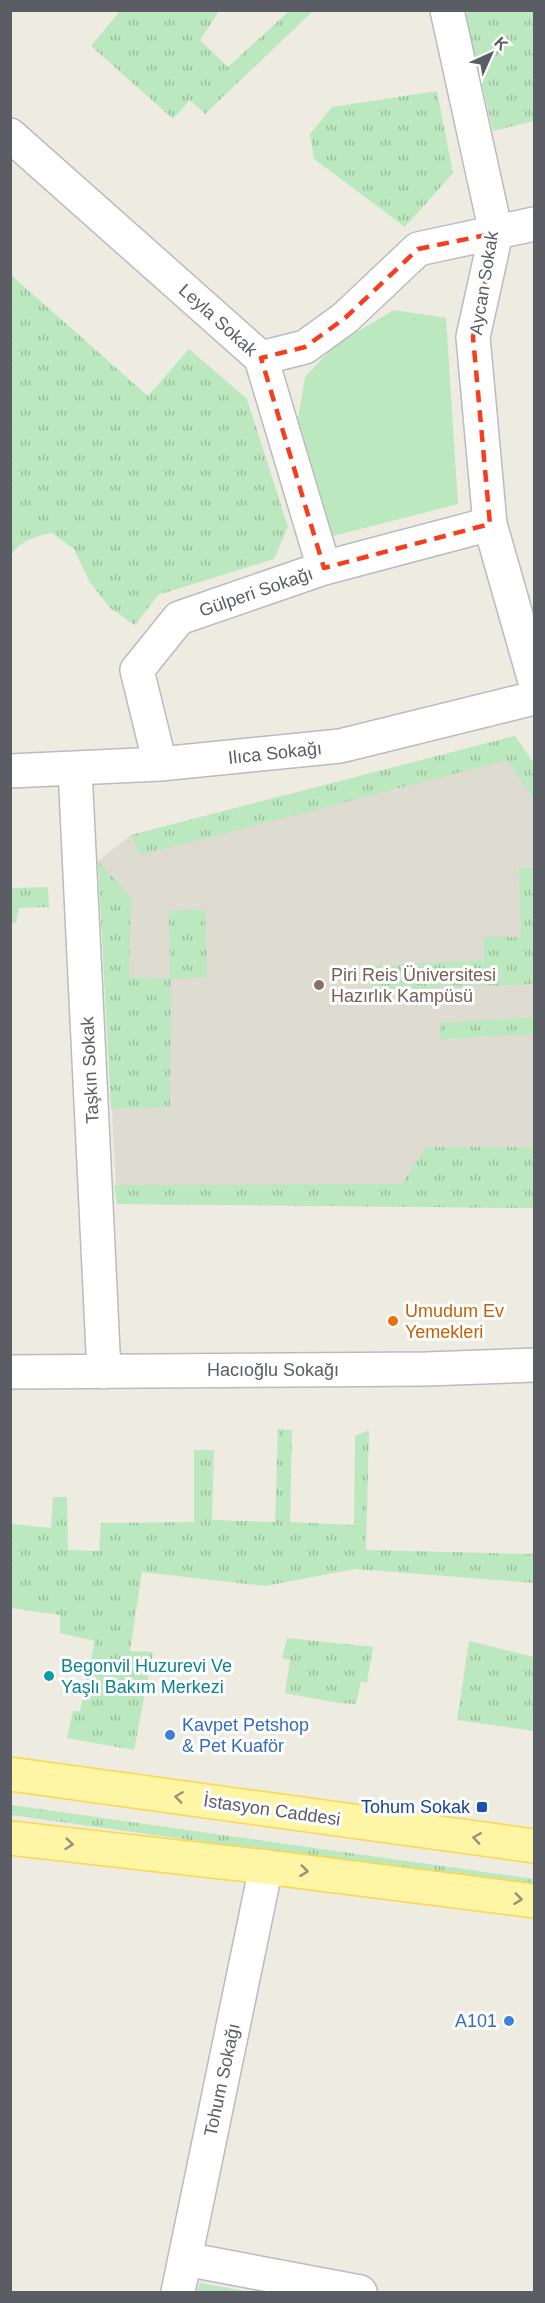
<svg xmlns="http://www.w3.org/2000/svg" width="545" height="2303" font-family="Helvetica,sans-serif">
<defs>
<pattern id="grass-tufts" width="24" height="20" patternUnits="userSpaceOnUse" patternTransform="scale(1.5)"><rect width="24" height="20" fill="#bbe8be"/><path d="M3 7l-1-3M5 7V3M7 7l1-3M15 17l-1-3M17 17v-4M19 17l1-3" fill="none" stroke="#9bbf9e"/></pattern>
</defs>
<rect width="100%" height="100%" fill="#eeece1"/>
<path fill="#dedbd0" d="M 515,736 L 534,764 L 534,1208 L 117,1204 L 98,861 L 131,835 Z"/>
<path fill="url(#grass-tufts)" d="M 120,11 L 219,11 L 200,40 L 228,67 L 289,11 L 313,11 L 205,114 L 190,100 L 173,119 L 91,46 Z
M 469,11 L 534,11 L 534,121 L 493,131 L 466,16 Z
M 437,91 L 453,173 L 405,227 L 314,159 L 310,134 L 332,107 Z
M 11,275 L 148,396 L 189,349 L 247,399 L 288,527 L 274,559 L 158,595 L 135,625 L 110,608 L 89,581 L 74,549 L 52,533 C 36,536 20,541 11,555 Z
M 515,736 L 534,764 L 534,799 L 507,760 L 141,855 L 131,835 Z
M 98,861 L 131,897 L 129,977 L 170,979 L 169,911 L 205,910 L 207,977 L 171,979 L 170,1107 L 111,1109 Z
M 519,867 L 534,868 L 534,984 L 371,990 L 373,966 L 484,960 L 484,937 L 521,937 Z
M 48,887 L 49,907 L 19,908 L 16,923 L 11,923 L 11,888 Z
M 534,1017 L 534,1034 L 440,1039 L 440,1023 Z
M 426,1147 L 534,1147 L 534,1208 L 117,1204 L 114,1185 L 402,1184 Z
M 278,1429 L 292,1430 L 290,1522 L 354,1525 L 355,1436 L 369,1430 L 366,1550 L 534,1554 L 534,1583 L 355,1569 L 265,1586 L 142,1572 L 130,1651 L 153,1652 L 134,1750 L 67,1738 L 73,1711 L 80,1711 L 95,1641 L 60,1633 L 60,1615 L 11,1608 L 11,1524 L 51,1528 L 53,1497 L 67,1497 L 68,1550 L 99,1551 L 101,1523 L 194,1522 L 194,1450 L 214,1450 L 212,1520 L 275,1522 Z
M 287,1638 L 373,1647 L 367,1683 L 361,1681 L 356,1704 L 338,1703 L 285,1693 L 290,1660 L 282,1658 Z
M 469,1641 L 534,1657 L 534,1731 L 457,1720 Z
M 11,1805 L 534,1879 L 534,1888 L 11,1815 Z"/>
<path fill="#bbe8be" d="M 394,310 L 446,318 L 458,504 L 333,536 L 298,419 L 305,377 L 335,345 Z
M 200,2283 L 251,2292 L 197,2292 Z"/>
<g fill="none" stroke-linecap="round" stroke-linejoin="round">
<defs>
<path id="minor" d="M 447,10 L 496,233 L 473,337 L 490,524 L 534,678
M 10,135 L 261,358 L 324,568
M 261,358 L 305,347 L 345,318 L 418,249 L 534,224
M 160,764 L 137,670 L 179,618 L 324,568 L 490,524
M 75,769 L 104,1372
M 10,771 L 160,764 L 340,746 L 534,698
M 10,1372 L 426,1369 L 534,1365
M 185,2259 L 360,2292
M 178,2292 L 266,1867"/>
<path id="major" d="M 10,1774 L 534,1846
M 10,1838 L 266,1867 L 534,1901"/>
</defs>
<use href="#minor" stroke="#b9bbc1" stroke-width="36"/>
<use href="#major" stroke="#fcd64c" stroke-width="36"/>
<use href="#minor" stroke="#fff" stroke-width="33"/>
<use href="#major" stroke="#fff6a5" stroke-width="33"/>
</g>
<defs><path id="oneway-chevron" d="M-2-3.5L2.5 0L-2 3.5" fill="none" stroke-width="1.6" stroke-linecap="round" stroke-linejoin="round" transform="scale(1.5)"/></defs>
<g stroke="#94937a">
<use href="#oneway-chevron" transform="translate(179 1797) rotate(-172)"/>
<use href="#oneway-chevron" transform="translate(477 1838) rotate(-172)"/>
<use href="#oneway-chevron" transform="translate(69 1844) rotate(6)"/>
<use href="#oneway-chevron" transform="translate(304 1871) rotate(7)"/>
<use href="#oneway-chevron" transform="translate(518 1899) rotate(7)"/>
</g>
<path fill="none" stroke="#f73d1e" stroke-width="4.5" stroke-dasharray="12 8" stroke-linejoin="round" d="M 496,233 L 473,337 L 490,524 L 324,568 L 261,358 L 305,347 L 345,318 L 418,249 Z"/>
<circle fill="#8d6e63" stroke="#fff" stroke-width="2" cx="319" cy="985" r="6"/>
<circle fill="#e8710a" stroke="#fff" stroke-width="2" cx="393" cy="1321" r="6"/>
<circle fill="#0f9aa8" stroke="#fff" stroke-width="2" cx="49" cy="1676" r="6"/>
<g fill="#3f7fe0" stroke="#fff" stroke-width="2">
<circle cx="170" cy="1735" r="6"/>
<circle cx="509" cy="2021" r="6"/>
</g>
<rect fill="#1a4fb4" stroke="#fff" stroke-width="2" x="476" y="1801" width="12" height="12" rx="3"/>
<g text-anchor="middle" stroke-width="6" stroke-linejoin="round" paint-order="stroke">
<g font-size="18" fill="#5a5d63" stroke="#fff">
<text transform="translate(484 283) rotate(-81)" y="6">Aycan Sokak</text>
<text transform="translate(218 320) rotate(42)" y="6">Leyla Sokak</text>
<text transform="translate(256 592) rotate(-19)" y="6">Gülperi Sokağı</text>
<text transform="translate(275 753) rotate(-6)" y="6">Ilıca Sokağı</text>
<text transform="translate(90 1070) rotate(-93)" y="6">Taşkın Sokak</text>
<text x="273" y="1376">Hacıoğlu Sokağı</text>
<text transform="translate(272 1810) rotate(8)" y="6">İstasyon Caddesi</text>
<text transform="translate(222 2080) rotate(-78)" y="6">Tohum Sokağı</text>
</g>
<g font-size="18" fill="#785e54" stroke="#fff" text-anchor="start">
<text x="331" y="981">Piri Reis Üniversitesi<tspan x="331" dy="21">Hazırlık Kampüsü</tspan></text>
</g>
<g font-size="18" fill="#c56008" stroke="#fff" text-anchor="start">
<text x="405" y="1317">Umudum Ev<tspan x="405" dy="21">Yemekleri</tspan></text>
</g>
<g font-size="18" fill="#0d838f" stroke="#fff" text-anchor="start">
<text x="61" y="1672">Begonvil Huzurevi Ve<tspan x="61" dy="21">Yaşlı Bakım Merkezi</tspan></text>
</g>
<g font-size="18" fill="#366cbe" stroke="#fff" text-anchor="start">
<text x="182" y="1731">Kavpet Petshop<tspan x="182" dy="21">&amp; Pet Kuaför</tspan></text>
<text x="497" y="2027" text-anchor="end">A101</text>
</g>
<g font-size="18" fill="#164399" stroke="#fff" text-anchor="end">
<text x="470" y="1813">Tohum Sokak</text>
</g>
</g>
<rect width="545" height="2303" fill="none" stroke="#5a5d63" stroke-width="24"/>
<g transform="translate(491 54) rotate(45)" stroke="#ffffff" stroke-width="4.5" paint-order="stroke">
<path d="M0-4.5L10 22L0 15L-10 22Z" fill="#5a5d63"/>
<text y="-9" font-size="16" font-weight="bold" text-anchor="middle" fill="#5a5d63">K</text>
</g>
</svg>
